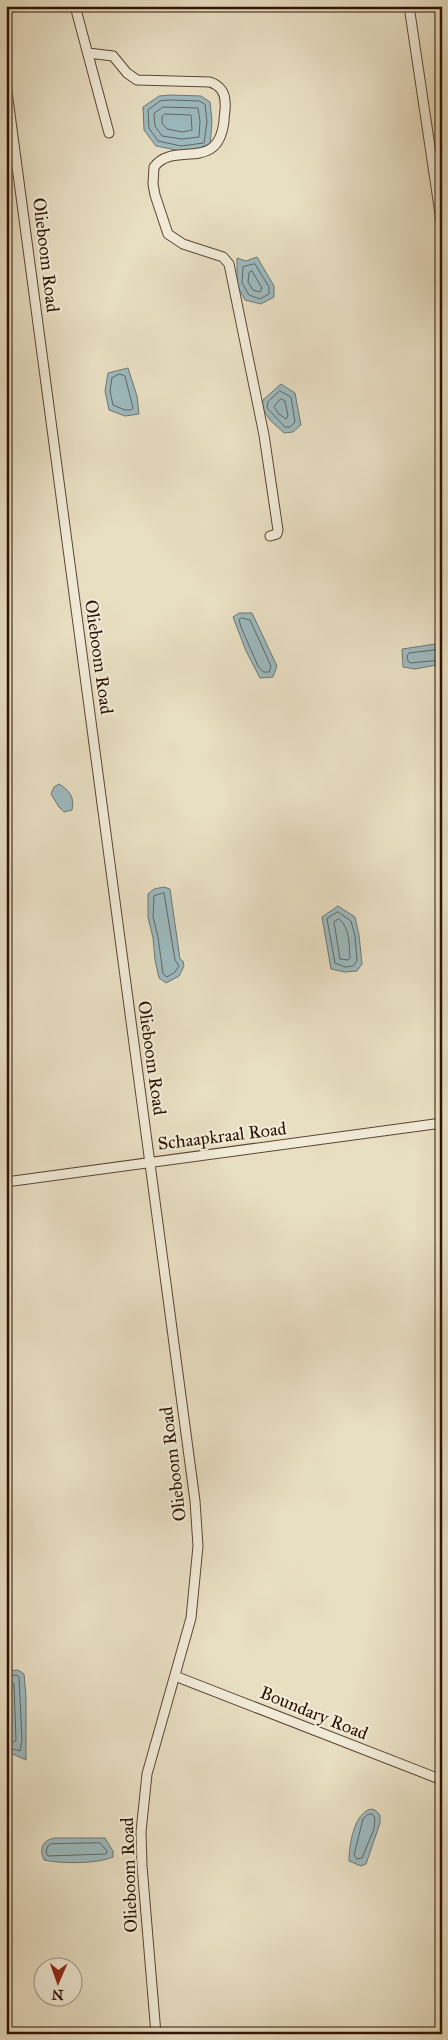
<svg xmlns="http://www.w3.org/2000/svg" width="448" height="2040" font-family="'IM FELL Great Primer',serif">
<rect width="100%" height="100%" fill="#e8dec2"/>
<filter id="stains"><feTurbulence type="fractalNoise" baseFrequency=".004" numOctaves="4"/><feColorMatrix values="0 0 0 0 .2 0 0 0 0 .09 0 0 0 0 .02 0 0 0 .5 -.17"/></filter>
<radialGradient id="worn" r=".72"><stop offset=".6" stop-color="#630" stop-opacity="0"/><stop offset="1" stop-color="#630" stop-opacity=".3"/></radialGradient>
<path fill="#9cb9be" stroke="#707772" d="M 171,95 L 201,96 L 210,102 L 212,121 L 210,148 L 181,151 L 156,146 L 144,130 L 143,107 L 159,96 Z
M 257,257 L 274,286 L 274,297 L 261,304 L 245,300 L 237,285 L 237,258 L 246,261 Z
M 128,368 L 137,396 L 139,414 L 125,416 L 109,410 L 105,391 L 108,373 Z
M 281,384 L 295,393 L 301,425 L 293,432 L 284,433 L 271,421 L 262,409 L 263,400 Z
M 239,613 L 252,613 L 277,666 L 273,677 L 260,678 L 246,651 L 233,617 Z
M 442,643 L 442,664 L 415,669 L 403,667 L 402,649 Z
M 59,784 C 69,790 75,797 72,810 L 64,812 L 59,807 L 51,794 L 54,787 Z
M 164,887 L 170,889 L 180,959 L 183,961 L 184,966 L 179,976 L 166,983 L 159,978 L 155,960 L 153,938 L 148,917 L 148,894 L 154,889 Z
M 338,906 L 355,917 L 359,935 L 362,964 L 357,971 L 345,972 L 331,969 L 322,917 Z
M 18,1670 L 24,1674 L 26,1696 L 26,1760 L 6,1751 L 6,1674 L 8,1671 Z
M 371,1809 L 375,1810 L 380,1815 L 380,1823 L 366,1864 L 361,1866 L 349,1861 C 349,1845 354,1813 371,1809 Z
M 55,1838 L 105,1838 L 113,1851 L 113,1857 C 97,1864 61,1864 44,1860 C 39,1849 42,1840 55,1838 Z"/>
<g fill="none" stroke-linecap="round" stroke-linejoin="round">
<path stroke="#646660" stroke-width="1" d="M 171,100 L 199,101 L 205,104 L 207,122 L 204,143 L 181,146 L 158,141 L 149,128 L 148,110 L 160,101 Z
M 163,107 L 198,108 L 200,121 L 199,137 L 182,139 L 162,136 L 155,126 L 154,114 Z
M 165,114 L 191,115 L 192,130 L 182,132 L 167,129 L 162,123 L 162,117 Z
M 255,264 L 269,287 L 269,294 L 260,299 L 249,295 L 242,283 L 243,267 Z
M 252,271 L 262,288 L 260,292 L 253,290 L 248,282 L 249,273 Z
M 120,374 L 125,376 L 133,408 L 131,410 L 125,410 L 113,405 L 110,391 L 112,378 Z
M 280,391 L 291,397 L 295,422 L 290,427 L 285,427 L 267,408 L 268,402 Z
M 281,399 L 285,401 L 288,416 L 286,419 L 279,414 L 274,407 Z
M 242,618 L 250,620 L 271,666 L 269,672 L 263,672 L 258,666 L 241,627 L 239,620 Z
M 442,649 L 409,653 L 407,656 L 408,661 L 410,663 L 442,660
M 164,893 L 175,960 L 179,966 L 175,972 L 167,977 L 163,974 L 158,937 L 153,917 L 154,896 Z
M 338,912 L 351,921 L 355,936 L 357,961 L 353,966 L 345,967 L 335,963 L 327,919 Z
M 339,919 C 350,927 349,945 350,958 L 348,960 L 340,959 L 334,922 Z
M 6,1676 L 17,1675 L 19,1677 L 22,1740 L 20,1751 L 6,1747
M 6,1683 L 12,1682 L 14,1684 L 16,1740 L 14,1742 L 6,1741
M 372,1814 L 375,1818 L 374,1829 L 362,1858 L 357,1859 L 354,1855 L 363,1819 L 367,1815 Z
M 100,1843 L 107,1851 L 106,1854 L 48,1856 L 46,1852 L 48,1846 L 51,1844 Z"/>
<defs>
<path id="minor" d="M 75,6 L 109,133
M 409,6 L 442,227
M 88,53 L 113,56 L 127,73 L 137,80 L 210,82 C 219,85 225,92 225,102 C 226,108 224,115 224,121 C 218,174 174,140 154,167 L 153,184 L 155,195 L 168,234 L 183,244 L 223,257 L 229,264 L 264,435 L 278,530 L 277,534 L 270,536
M 6,84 L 195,1501 L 198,1546 L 191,1618 L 147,1774 L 141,1832 L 142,1866 L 156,2034
M 6,1182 L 442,1123
M 175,1676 L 442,1780"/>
</defs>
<use href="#minor" stroke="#5c4631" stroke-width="11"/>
<use href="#minor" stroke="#f0ead7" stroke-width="9"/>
</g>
<g text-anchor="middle" stroke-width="4.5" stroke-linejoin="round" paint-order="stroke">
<g font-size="18" fill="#2d1301" stroke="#f0ead7">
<text transform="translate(46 255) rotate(83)" y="6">Olieboom Road</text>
<text transform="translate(99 657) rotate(82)" y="6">Olieboom Road</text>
<text transform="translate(152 1058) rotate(82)" y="6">Olieboom Road</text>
<text transform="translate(222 1136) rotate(-7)" y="6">Schaapkraal Road</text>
<text transform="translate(173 1464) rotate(-97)" y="6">Olieboom Road</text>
<text transform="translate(314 1713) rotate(22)" y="6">Boundary Road</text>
<text transform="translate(129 1875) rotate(-92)" y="6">Olieboom Road</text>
</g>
</g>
<rect width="448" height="2040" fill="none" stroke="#e8dec2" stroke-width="25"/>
<rect x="8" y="8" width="433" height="2025" fill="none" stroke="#2d1301" stroke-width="2.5"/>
<rect x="12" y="12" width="423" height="2015" fill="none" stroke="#2d1301"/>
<g transform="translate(58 1982) rotate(182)"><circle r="24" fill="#f0ead7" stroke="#a29481"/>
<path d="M0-4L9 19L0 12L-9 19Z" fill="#8f2418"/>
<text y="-8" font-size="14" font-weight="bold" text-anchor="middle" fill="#2d1301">N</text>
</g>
<rect width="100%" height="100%" filter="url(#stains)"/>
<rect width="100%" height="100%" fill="url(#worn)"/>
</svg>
